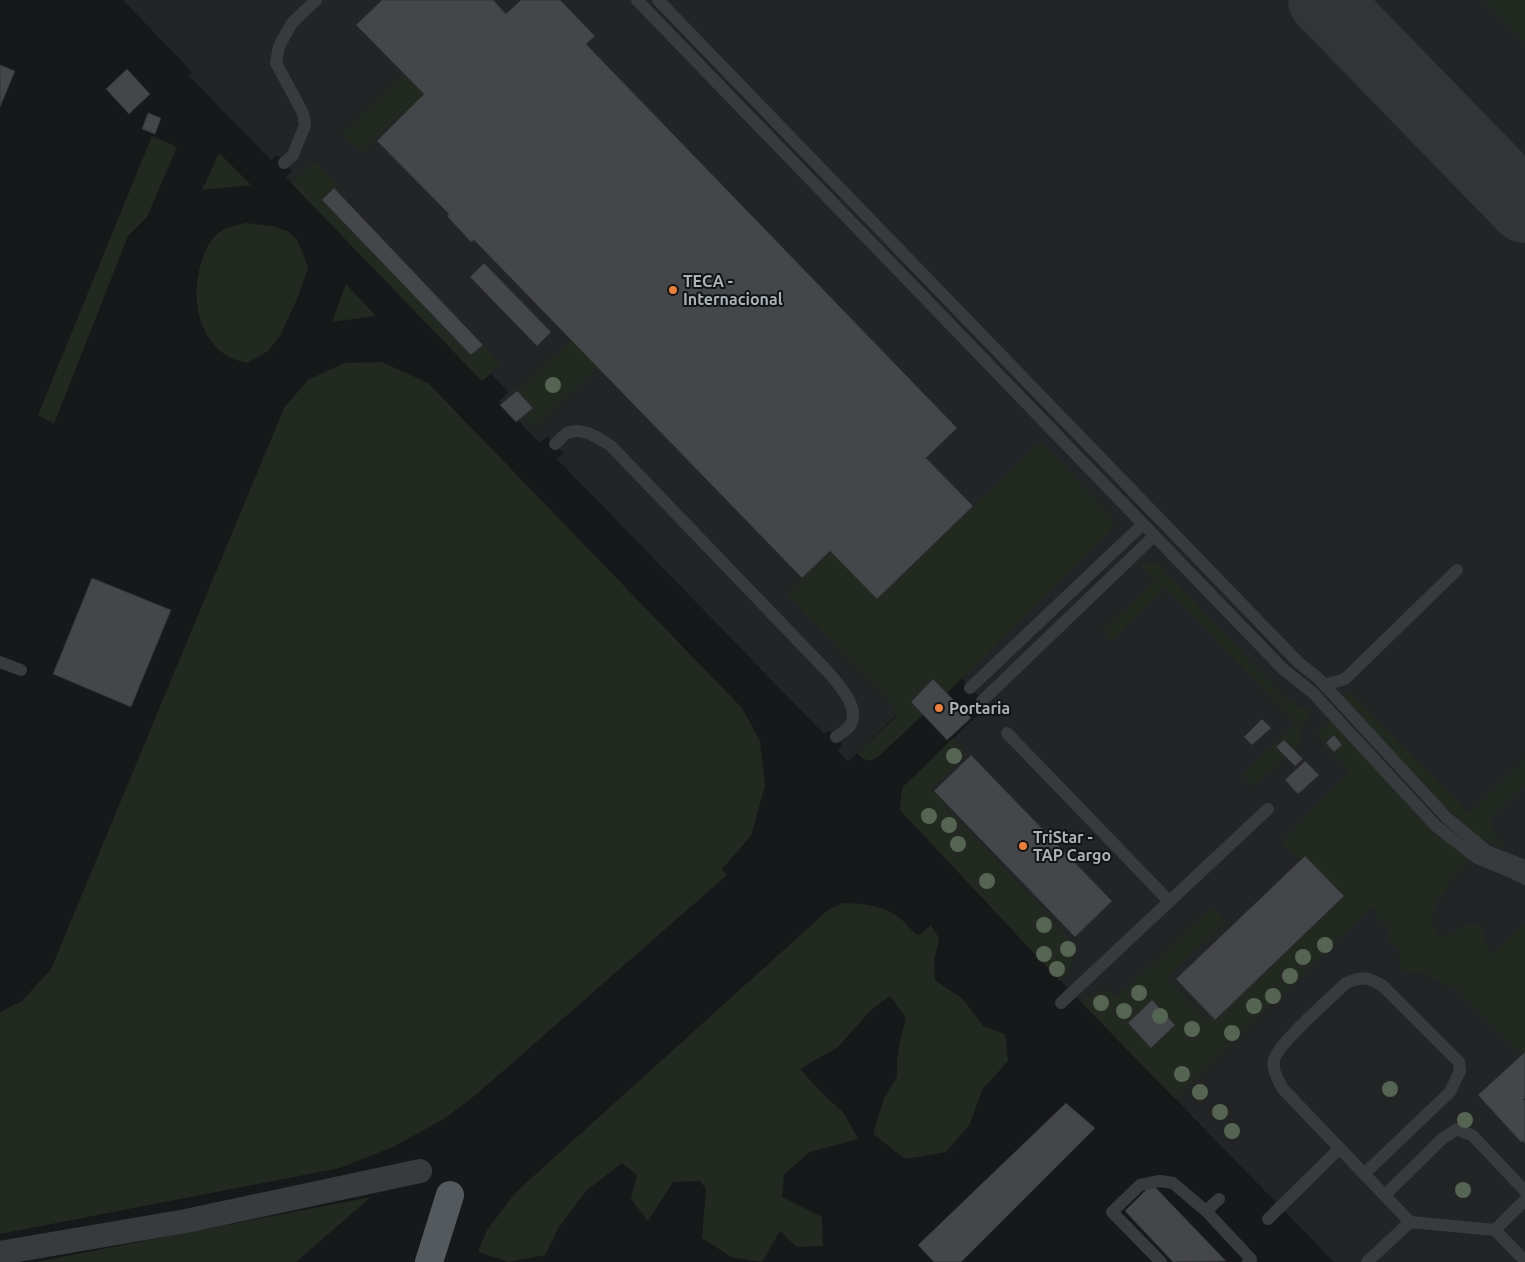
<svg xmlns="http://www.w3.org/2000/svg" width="1525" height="1262" font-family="Ubuntu,sans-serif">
<rect width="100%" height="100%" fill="#171819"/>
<path fill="#232426" d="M 123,0 L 1525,0 L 1525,1262 L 1334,1262 L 1082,1003 L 900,810 L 902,788 L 987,706 L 949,664 L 848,762 L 838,750 L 843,745 L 829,730 L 824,734 L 557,459 L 563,453 L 547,436 L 540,443 L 499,401 L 508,392 L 491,374 L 482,381 L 286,177 L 292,171 L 277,155 L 271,160 L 189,76 L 192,72 Z"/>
<path fill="#222921" d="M 1483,0 L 1525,0 L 1525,43 Z
M 404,73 L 424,94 L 362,153 L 341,134 Z
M 152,136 L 177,147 L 147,217 L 128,236 L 54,424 L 38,415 Z
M 219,153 L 251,185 L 202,190 Z
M 314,161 L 338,185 L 322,200 L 471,355 L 483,345 L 500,364 L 482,381 L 291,183 Z
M 246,223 L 273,226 L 287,231 L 296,238 L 303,253 L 308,268 L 298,297 L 280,336 L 268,351 L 247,363 C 200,355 188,300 202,260 C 205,250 211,238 220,232 C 228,226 237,225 246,223 Z
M 346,284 L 376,316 L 332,322 Z
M 571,340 L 598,368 L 535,428 L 523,416 L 532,408 L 517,391 Z
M 382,362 L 428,383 L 742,708 L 760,741 L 765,786 L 751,836 L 722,869 L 727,875 L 477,1094 L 444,1119 L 393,1147 L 340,1168 L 0,1234 L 0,1012 L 22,1001 L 51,969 L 284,408 L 308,380 L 344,363 Z
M 1041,441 L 1112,516 L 1113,523 L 1111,530 L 947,693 L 933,679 L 911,702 L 923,715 L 878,757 C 870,763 863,760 857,753 L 896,717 L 894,707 L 786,593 L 830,551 L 877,599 Z
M 1144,563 L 1157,563 L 1288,700 L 1310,711 L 1311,715 L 1301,726 L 1301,740 L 1295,751 L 1284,740 L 1286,757 L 1254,787 L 1242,775 L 1296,723 L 1166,588 L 1111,641 L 1102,631 L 1155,581 L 1141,566 Z
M 1350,692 L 1469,813 L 1525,758 L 1525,785 L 1492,817 C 1488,829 1496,836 1505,844 L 1502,849 L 1485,841 L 1476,835 L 1430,793 L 1342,696 Z
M 1331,720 L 1456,849 L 1470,860 L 1449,883 L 1448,889 L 1437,901 L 1431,919 L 1438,935 L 1450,935 L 1463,925 L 1482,924 L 1486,943 L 1493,954 L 1525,923 L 1525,1052 L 1521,1055 L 1456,990 L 1460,986 L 1446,986 L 1425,973 L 1406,972 L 1400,966 L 1399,949 L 1388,940 C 1391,927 1387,926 1376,919 L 1377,910 L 1373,906 L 1175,1099 L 1082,1003 C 1094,991 1101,988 1118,995 L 1212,907 L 1226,922 L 1167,977 L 1207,1020 L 1339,899 L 1281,842 L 1349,771 L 1315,735 Z
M 953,738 L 967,754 L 931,789 L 1068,937 C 1073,955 1076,968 1060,981 L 900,810 L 902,788 Z
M 843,903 C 860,904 879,904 894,914 C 903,919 910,929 918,936 L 931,925 L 939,938 L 934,962 L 935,980 L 963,999 L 983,1026 L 1005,1034 L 1008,1061 L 982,1090 L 970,1124 L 946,1152 L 905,1159 L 873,1134 L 884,1098 L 897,1077 L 897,1060 L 901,1036 L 906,1018 L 890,996 L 871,1010 L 838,1047 L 800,1069 L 823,1094 L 844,1113 L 858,1139 L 810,1152 L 784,1174 L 782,1197 L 822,1217 L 823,1246 L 797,1247 L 780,1231 L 762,1262 L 731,1257 L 702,1238 L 706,1189 L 700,1181 L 673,1182 L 648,1221 L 631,1199 L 637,1175 L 622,1163 L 586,1191 L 559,1227 L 545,1255 L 509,1262 L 478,1252 L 487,1230 L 516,1192 L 828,910 Z
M 371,1197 L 296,1262 L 36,1262 Z"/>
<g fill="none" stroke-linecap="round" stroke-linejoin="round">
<path stroke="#323437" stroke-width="72" d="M 1324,0 L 1525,207"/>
</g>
<path fill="#444649" stroke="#313235" d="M 382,0 L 493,0 L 506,14 L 521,0 L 560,0 L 595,36 L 586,44 L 957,428 L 926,458 L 973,506 L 877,599 L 830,551 L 802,578 L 474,240 L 471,242 L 447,216 L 449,214 L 377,141 L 424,94 L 356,25 Z
M 0,65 L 15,71 L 0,107 Z
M 127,69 L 150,94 L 129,114 L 106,89 Z
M 148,113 L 161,118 L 155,134 L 142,129 Z
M 334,188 L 483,345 L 471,355 L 322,200 Z
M 484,263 L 551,332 L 537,346 L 470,277 Z
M 517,391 L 533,408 L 516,422 L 500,405 Z
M 92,578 L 171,610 L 131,707 L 53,674 Z
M 933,679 L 971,718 L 947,740 L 911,702 Z
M 1262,719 L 1271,728 L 1252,745 L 1244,737 Z
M 1334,735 L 1342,745 L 1334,752 L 1326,743 Z
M 1284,740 L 1303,759 L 1295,766 L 1276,747 Z
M 971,755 L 1112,901 L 1075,937 L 934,791 Z
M 1305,761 L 1319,775 L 1298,794 L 1285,780 Z
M 1305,856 L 1344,896 L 1215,1020 L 1176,979 Z
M 1152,1000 L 1175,1025 L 1151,1048 L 1128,1023 Z
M 1525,1052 L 1525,1098 L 1523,1099 L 1525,1101 L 1525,1144 L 1523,1141 L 1521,1142 L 1478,1095 Z
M 1066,1103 L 1095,1128 L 961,1262 L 934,1262 L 918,1245 Z
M 1152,1184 L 1226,1261 L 1173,1262 L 1125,1211 Z"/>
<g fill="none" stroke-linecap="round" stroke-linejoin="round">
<path stroke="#383b3e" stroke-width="12" d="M 637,0 L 1283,669 L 1312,692 L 1436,826 L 1477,858 L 1509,871 L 1525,879
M 658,0 L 1299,663 L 1318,678 L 1447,818 L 1487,851 L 1525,866
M 284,163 L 293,155 L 305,125 L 303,113 L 276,63 L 279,46 L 292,23 L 316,0
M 555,444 C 559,441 563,435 567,433 C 582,426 599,438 611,446 L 829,673 C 840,686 862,710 849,727 C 845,731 840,734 836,737
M 0,662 L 21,670
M 1324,685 L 1345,679 L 1457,570
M 970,688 L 1143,524
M 982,701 L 1154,536
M 1007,733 L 1169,901
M 1061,1003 L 1268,809
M 1364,1174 L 1450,1092 L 1460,1071 L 1459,1062 L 1383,986 C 1368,977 1362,976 1346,983 C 1333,996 1276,1045 1274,1060 C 1272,1071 1278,1079 1283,1089 L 1410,1222 L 1367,1262
M 1385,1195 L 1442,1139 L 1457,1129 L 1473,1136 L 1525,1191
M 1525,1200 L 1495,1230 L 1525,1261
M 1206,1211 L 1219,1199
M 1268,1219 L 1340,1148
M 1410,1222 L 1495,1230
M 1161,1262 L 1112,1212 L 1140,1185 L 1160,1181 L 1173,1183 L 1206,1211 L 1251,1259 L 1248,1262"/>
<path stroke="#383b3e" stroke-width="24" d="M 0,1253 L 186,1221 L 420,1171"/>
<path stroke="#54595d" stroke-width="28" d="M 429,1262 L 450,1195"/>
</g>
<g fill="#566453">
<circle cx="553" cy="385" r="8"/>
<circle cx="954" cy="756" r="8"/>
<circle cx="929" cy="816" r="8"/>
<circle cx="949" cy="825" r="8"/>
<circle cx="958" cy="844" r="8"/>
<circle cx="987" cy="881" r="8"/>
<circle cx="1044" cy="925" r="8"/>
<circle cx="1325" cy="945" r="8"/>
<circle cx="1068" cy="949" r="8"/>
<circle cx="1044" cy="954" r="8"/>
<circle cx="1303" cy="957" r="8"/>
<circle cx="1057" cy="969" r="8"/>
<circle cx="1290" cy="976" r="8"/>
<circle cx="1139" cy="993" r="8"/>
<circle cx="1273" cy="996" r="8"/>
<circle cx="1101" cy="1003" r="8"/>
<circle cx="1254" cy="1006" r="8"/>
<circle cx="1124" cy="1011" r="8"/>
<circle cx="1160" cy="1016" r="8"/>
<circle cx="1192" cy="1029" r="8"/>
<circle cx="1232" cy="1033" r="8"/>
<circle cx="1182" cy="1074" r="8"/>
<circle cx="1390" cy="1089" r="8"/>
<circle cx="1200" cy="1092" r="8"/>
<circle cx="1220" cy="1112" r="8"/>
<circle cx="1465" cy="1120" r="8"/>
<circle cx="1232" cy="1131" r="8"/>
<circle cx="1463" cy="1190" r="8"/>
</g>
<g fill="#ea803f" stroke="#121314" stroke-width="2">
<circle cx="673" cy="290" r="5"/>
<circle cx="939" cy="708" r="5"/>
<circle cx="1023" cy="846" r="5"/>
</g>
<g text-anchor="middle" stroke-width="4" stroke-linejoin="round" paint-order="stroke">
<g font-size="16" font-weight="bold" fill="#aab2b8" stroke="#121314" text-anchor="start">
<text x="683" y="287">TECA -<tspan x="683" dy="18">Internacional</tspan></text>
<text x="949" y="714">Portaria</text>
<text x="1033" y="843">TriStar -<tspan x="1033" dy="18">TAP Cargo</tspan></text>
</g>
</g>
</svg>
